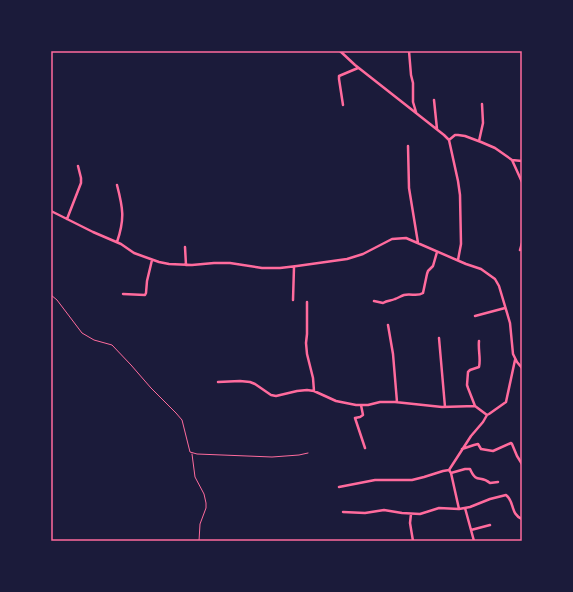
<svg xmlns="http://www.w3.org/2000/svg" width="573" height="592" font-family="'DejaVu Sans',sans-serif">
<rect width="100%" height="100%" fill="#1b1b3a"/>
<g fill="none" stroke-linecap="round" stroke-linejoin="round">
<path stroke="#ff6b9d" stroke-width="1" d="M 51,295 L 57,300 L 82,333 L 94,340 L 112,345 L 131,365 L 151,388 L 176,413 L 182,420 L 190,452 L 197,454 L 272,457 L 299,455 L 308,453
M 192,454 L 195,477 L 204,494 L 206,503 L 206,508 L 200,524 L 199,541"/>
<path stroke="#ff6b9d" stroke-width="2.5" d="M 340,51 L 355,65 L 444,135 L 449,140 L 458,181 L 460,195 L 461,244 L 458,260
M 409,51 L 411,75 L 413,83 L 413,102 L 416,112
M 434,100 L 437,129
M 343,105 L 339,79 L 339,76 L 358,68
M 449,140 L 455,135 L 458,135 L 465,136 L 481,142 L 495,148 L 512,160 L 522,161
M 479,141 L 483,123 L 482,104
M 408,146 L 409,188 L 418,243
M 512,160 L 522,182
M 51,211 L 93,232 L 121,244 L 134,253 L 159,262 L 169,264 L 192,265 L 214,263 L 230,263 L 262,268 L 280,268 L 297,266 L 347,259 L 363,254 L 392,239 L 406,238 L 466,264 L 481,269 L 495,279 L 499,286 L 510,323 L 513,354 L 517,362 L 522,368
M 67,219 L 81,183 L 81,178 L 78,166
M 117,242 C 125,219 123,208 117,185
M 185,247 L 186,265
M 520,250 L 522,243
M 123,294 L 145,295 L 146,293 L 147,281 L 152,260
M 293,300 L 294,267
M 374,301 L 383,303 C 388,300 391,301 395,299 C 398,298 401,296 404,295 C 411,293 417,297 423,293 L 427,274 L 428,271 L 433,266 L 437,252
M 307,302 L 307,334 L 306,343 L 307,354 L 313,378 L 314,391
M 475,316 L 505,308
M 388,325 L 393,354 L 397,402
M 439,338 L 445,407
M 218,382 L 240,381 L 250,382 L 255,384 L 271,395 L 276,396 L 297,391 L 307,390 L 314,391 L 336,401 L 356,405 L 368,405 L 380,402 L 395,402 L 442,407 L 475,406 L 487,415 L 489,414 L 506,402 L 515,360
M 361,405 L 363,415 L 360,417 L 355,418 L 365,448
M 475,406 L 468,388 L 467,385 L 468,372 L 470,370 L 479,367 C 481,359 478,350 479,341
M 462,449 L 474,445 L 478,444 L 481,449 L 493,451 L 511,443 L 512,444 L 517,456 L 522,464
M 449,470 L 471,436 L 483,422 L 487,415
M 451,473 L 465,469 L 470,469 C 477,485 480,474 490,483 L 498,482
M 339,487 L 375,480 L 412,480 L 424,477 L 443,471 L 449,470 L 451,473 L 459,509
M 465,508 L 474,541
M 343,512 L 365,513 L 384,510 L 402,513 L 420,514 L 439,508 L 459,509 L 470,507 L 490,499 L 506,495 C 515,502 510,514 522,519
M 411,514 L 410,523 L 413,541
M 471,530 L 490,525"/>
</g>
<rect width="573" height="592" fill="none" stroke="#1b1b3a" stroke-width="104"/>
<rect x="52" y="52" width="469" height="488" fill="none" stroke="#ff6b9d" stroke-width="1.5"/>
</svg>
